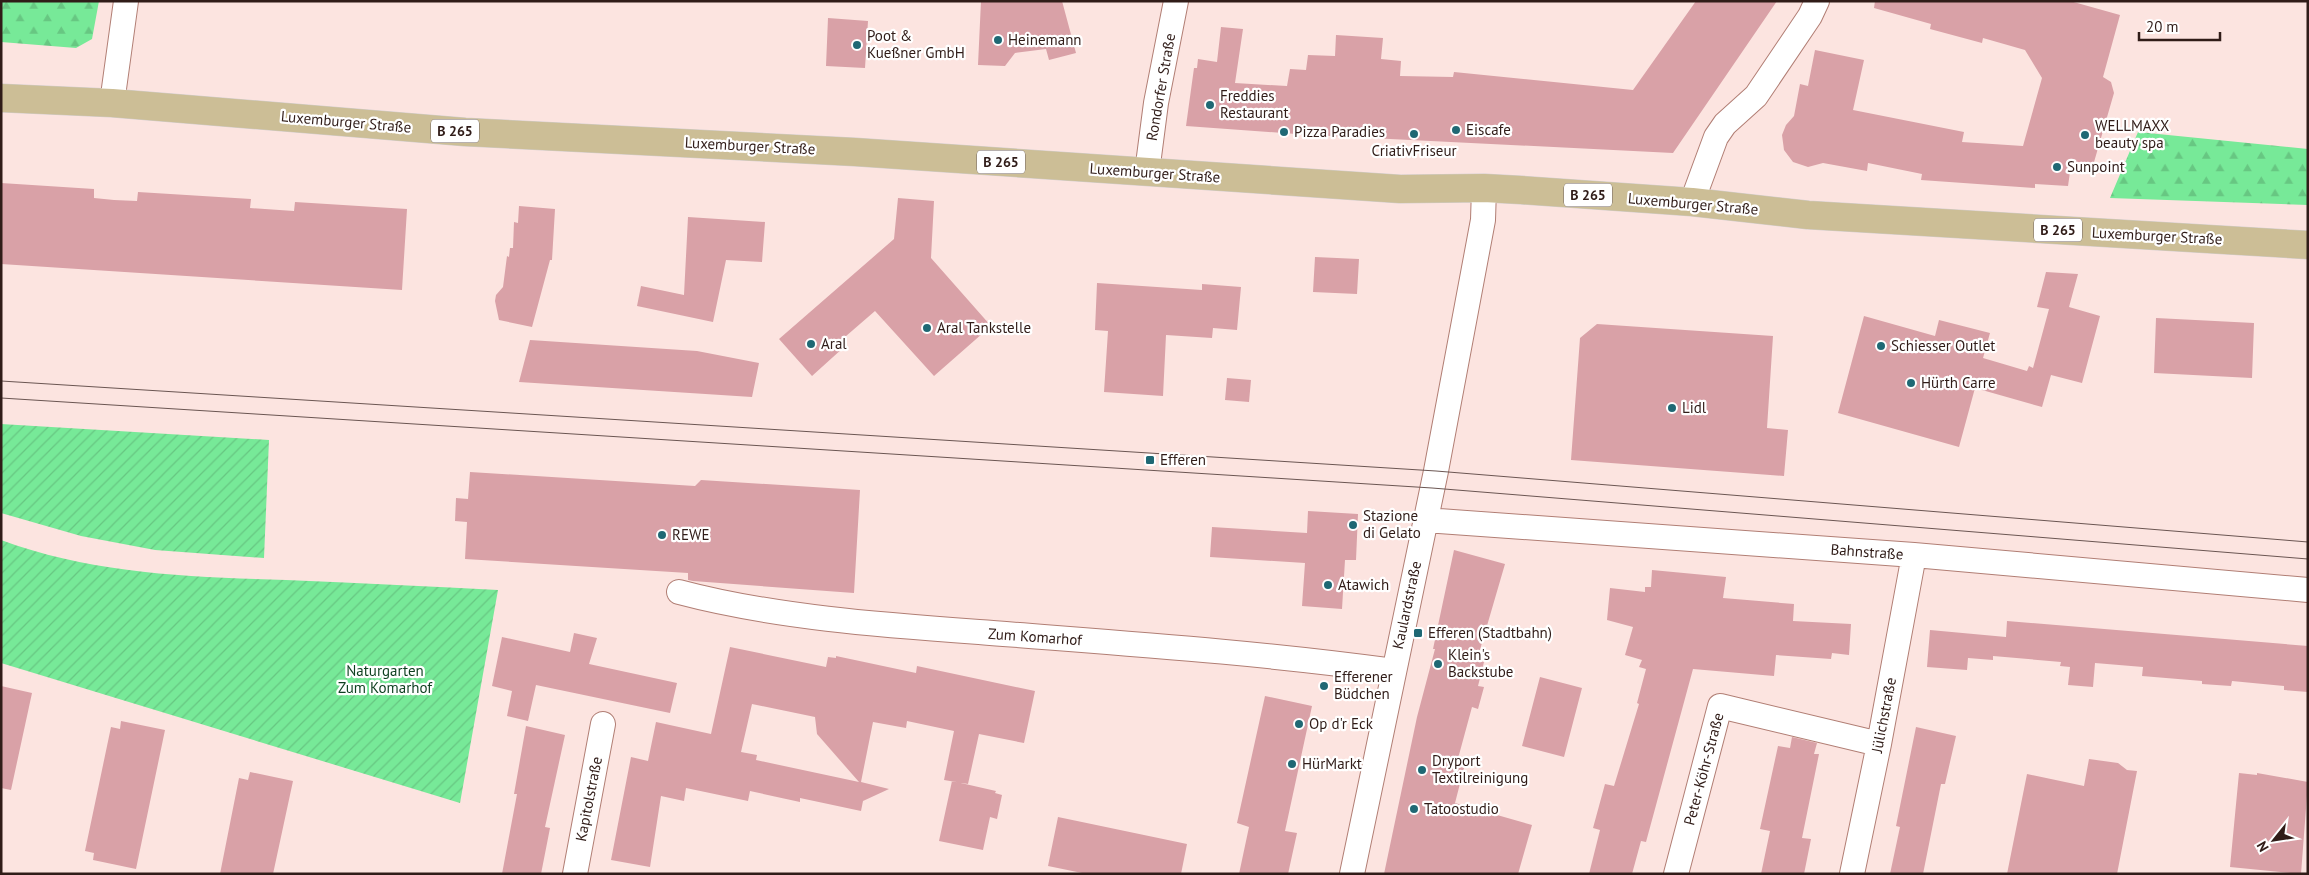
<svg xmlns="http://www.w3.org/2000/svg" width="2309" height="875" font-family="'PT Sans',sans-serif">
<defs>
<pattern id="forest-firs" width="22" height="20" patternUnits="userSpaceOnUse" patternTransform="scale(1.25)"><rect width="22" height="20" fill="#77e998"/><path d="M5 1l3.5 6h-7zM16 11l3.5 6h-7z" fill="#67c782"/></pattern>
<pattern id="garden-furrows" width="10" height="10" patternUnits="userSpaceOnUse" patternTransform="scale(1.25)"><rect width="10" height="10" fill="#77e998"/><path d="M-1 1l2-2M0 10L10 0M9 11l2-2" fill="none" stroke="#67c782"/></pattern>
</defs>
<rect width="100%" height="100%" fill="#fce4e0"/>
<path fill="url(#forest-firs)" d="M 1,1 L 99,1 L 92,39 L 76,48 L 1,42 Z
M 2138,132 L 2308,149 L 2308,205 L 2110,198 Z"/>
<path fill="url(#garden-furrows)" d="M 1,424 L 269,440 L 264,558 L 155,550 L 81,536 L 1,513 Z
M 1,540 C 93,574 189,577 286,580 C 356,583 427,586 498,590 L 460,803 L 1,663 Z"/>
<path fill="#d9a1a7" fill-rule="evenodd" d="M 981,1 L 1062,1 L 1076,53 L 1049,60 L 1046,49 L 1015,53 L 1005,66 L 978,65 Z
M 1696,1 L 1777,1 L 1673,153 L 1310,135 L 1186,126 L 1194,68 L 1197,68 L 1198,59 L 1217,62 L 1221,27 L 1243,29 L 1235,83 L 1287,86 L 1290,69 L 1306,70 L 1308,55 L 1335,56 L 1336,35 L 1383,38 L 1381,59 L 1401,61 L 1400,76 L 1453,77 L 1454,72 L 1633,90 Z
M 1875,1 L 2070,1 L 2120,15 L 2103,77 L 2111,82 L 2114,93 L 2092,169 L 2071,165 L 2068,186 L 2035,184 L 2035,188 L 1921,180 L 1922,174 L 1868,163 L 1867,171 L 1823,163 L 1808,167 L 1793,162 L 1784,150 L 1782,135 L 1786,125 L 1794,116 L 1800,84 L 1808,86 L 1815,50 L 1864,60 L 1853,110 L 1964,132 L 1962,142 L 2023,146 L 2042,78 L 2025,50 L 1983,38 L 1982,43 L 1930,29 L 1931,24 L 1874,8 Z
M 828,18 L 868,21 L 865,68 L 826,66 Z
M 1,183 L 94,189 L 94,198 L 114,200 L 137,201 L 138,192 L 251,199 L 250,208 L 294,211 L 295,202 L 407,209 L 402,290 L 1,264 Z
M 898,198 L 934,201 L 931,258 L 991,326 L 934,376 L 875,311 L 838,343 L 843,348 L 812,376 L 779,339 L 894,239 Z
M 519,206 L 555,209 L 552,260 L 550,260 L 532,327 L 499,320 L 495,301 L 496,295 L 503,287 L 507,256 L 509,257 L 510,248 L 513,248 L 514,222 L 518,223 Z
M 688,217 L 765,222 L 762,262 L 726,260 L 713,322 L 637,306 L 641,286 L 684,295 Z
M 1315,257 L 1359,259 L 1357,294 L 1313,292 Z
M 2046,272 L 2078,274 L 2069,307 L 2100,316 L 2082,383 L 2051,375 L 2042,407 L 1975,388 L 1959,447 L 1838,413 L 1864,316 L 1935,336 L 1939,320 L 1990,333 L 1983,358 L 2027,371 L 2029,366 L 2033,368 L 2049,309 L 2037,307 Z
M 1097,283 L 1202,290 L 1202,284 L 1241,287 L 1237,330 L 1213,328 L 1212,338 L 1166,335 L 1163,396 L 1104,392 L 1108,331 L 1095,330 Z
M 2156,318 L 2254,323 L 2252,378 L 2154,373 Z
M 1597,324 L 1773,336 L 1767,428 L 1788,430 L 1784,476 L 1571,460 L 1580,338 Z
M 530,340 L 697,351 L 759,363 L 752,397 L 519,382 Z
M 1227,378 L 1251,380 L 1249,402 L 1225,400 Z
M 470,472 L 695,486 L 701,480 L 860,490 L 854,593 L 693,581 L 688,580 L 688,573 L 465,559 L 467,522 L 455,521 L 456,498 L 468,499 Z
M 1308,511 L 1358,514 L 1356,560 L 1345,560 L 1342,609 L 1302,606 L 1305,563 L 1210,557 L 1212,527 L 1307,533 Z
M 1454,550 L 1505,564 L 1477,660 L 1484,662 L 1478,686 L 1484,687 L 1478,709 L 1472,707 L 1456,766 L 1464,768 L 1455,803 L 1532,825 L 1518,874 L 1384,874 L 1417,717 L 1435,649 L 1433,649 Z
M 1652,570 L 1726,577 L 1723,598 L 1794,604 L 1793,621 L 1851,624 L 1849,655 L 1832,653 L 1831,659 L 1776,655 L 1774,676 L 1693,669 L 1646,842 L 1641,841 L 1632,874 L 1589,874 L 1600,830 L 1593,828 L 1605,784 L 1614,786 L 1639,704 L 1637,703 L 1646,669 L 1639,667 L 1642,660 L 1625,655 L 1633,627 L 1607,620 L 1610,588 L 1645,592 L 1645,587 L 1651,587 Z
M 2007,621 L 2308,646 L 2308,692 L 2284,690 L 2284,686 L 2232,681 L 2231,686 L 2202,684 L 2202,681 L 2142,676 L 2143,667 L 2095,663 L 2093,687 L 2068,685 L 2070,667 L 2060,666 L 2061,662 L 1993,656 L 1993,660 L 1968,658 L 1967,670 L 1927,667 L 1930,630 L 2006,637 Z
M 574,633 L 597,638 L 589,664 L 677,683 L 670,713 L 536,685 L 528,721 L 507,716 L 512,691 L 492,686 L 502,637 L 570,652 Z
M 730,647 L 826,667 L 828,657 L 836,658 L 836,656 L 916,673 L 917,666 L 1035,691 L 1024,743 L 979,734 L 968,784 L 944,780 L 954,731 L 907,721 L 906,728 L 873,722 L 861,782 L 889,789 L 863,801 L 861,811 L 800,798 L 800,802 L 750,791 L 748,801 L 686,788 L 684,801 L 661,796 L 650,867 L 611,860 L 631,757 L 648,761 L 656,722 L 711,734 ZM 752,704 L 815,717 L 817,734 L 859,782 L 756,760 L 757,755 L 741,752 Z
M 1540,677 L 1582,688 L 1564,757 L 1522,746 Z
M 1,686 L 32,693 L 11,790 L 1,788 Z
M 1265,696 L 1312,706 L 1285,831 L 1297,833 L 1288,874 L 1239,874 L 1249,827 L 1237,823 Z
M 121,721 L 165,730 L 136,869 L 93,860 L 94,853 L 85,851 L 111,727 L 120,729 Z
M 526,726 L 565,735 L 545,827 L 550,828 L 541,874 L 502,874 L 517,794 L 514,794 Z
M 1916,727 L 1956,736 L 1945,784 L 1941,784 L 1923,874 L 1890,874 L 1900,827 L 1896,826 Z
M 1792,737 L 1817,743 L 1814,754 L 1819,754 L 1802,838 L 1811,839 L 1804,874 L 1761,874 L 1770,831 L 1760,829 L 1778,746 L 1790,748 Z
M 2089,759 L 2118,763 L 2127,770 L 2137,771 L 2117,874 L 2007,874 L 2027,774 L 2084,786 Z
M 250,772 L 293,781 L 273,874 L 220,874 L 239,778 L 248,780 Z
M 2239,773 L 2257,775 L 2257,773 L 2308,782 L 2301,874 L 2230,867 Z
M 952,781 L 996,791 L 995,793 L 1002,795 L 997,819 L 990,817 L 983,850 L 939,841 Z
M 1058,817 L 1187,844 L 1181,874 L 1087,874 L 1048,866 Z"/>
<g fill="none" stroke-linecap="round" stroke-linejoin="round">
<defs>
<path id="street" d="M 112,103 L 126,1
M 1147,172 L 1156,103 L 1176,1
M 1692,202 L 1716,137 L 1725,124 L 1756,96 L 1810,16 L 1817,1
M 1425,520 L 1914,555 L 2308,590
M 679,592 C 773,617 881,625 979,632 C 1117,643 1256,652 1394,671
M 575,874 L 603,724
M 1352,874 L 1436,471 L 1483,220 L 1484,188
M 1676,874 L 1720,706 L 1879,744
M 1852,874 L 1879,744 L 1914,555"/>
<path id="primary" d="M 1,98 L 112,103 L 465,132 L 855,152 L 1400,189 L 1484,188 L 1521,190 L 1692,202 L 1808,215 L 2308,245"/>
</defs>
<use href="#street" stroke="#b17e74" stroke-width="26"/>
<use href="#primary" stroke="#d1cdcc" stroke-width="29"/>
<use href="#street" stroke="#fff" stroke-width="24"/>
<use href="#primary" stroke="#ccbe96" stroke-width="28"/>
<path stroke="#6b5652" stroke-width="1" d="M 1,381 L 1436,471 L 2308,542
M 1,398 L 1432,488 L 2308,559"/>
</g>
<g fill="#1f6874" stroke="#fff" stroke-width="2">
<circle cx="998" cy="40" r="5"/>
<circle cx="857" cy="45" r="5"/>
<circle cx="1210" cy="105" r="5"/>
<circle cx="1456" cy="130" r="5"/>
<circle cx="1284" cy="132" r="5"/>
<circle cx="1414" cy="134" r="5"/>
<circle cx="2085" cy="135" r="5"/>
<circle cx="2057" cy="167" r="5"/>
<circle cx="927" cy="328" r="5"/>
<circle cx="811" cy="344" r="5"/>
<circle cx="1881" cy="346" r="5"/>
<circle cx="1911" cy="383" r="5"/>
<circle cx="1672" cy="408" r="5"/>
<rect x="1145" y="455" width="10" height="10" rx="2.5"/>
<circle cx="1353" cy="525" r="5"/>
<circle cx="662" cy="535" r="5"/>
<circle cx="1328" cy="585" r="5"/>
<rect x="1413" y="628" width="10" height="10" rx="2.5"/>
<circle cx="1438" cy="664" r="5"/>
<circle cx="1324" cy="686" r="5"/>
<circle cx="1299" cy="724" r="5"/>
<circle cx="1292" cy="764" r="5"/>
<circle cx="1422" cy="770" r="5"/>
<circle cx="1414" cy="809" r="5"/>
</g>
<g text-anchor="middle" stroke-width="4.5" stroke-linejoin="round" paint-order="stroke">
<g fill="#fff" stroke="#6e605d" stroke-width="1">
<rect x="431" y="119.5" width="48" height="23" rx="4"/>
<rect x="977" y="150.5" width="48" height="23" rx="4"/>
<rect x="1564" y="183.5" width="48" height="23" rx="4"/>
<rect x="2034" y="218.5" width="48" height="23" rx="4"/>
</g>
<g font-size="14" font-weight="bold" fill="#301c18">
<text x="455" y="136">B 265</text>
<text x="1001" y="167">B 265</text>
<text x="1588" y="200">B 265</text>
<text x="2058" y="235">B 265</text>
</g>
<g font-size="15" fill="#301c18" stroke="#fff" text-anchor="start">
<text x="867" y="41">Poot &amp;<tspan x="867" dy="17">Kueßner GmbH</tspan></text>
<text x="1008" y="45">Heinemann</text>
<text x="1220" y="101">Freddies<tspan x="1220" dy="17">Restaurant</tspan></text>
<text x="2095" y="131">WELLMAXX<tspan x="2095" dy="17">beauty spa</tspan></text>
<text x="1466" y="135">Eiscafe</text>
<text x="1294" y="137">Pizza Paradies</text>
<text x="1414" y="156" text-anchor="middle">CriativFriseur</text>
<text x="2067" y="172">Sunpoint</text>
<text x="937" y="333">Aral Tankstelle</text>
<text x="821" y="349">Aral</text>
<text x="1891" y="351">Schiesser Outlet</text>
<text x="1921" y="388">Hürth Carre</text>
<text x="1682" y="413">Lidl</text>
<text x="1160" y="465">Efferen</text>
<text x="1363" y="521">Stazione<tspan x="1363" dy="17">di Gelato</tspan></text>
<text x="672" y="540">REWE</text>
<text x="1338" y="590">Atawich</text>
<text x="1428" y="638">Efferen (Stadtbahn)</text>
<text x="1448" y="660">Klein's<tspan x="1448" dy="17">Backstube</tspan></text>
<text x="1334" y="682">Efferener<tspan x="1334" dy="17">Büdchen</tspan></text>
<text x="1309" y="729">Op d'r Eck</text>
<text x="1432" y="766">Dryport<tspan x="1432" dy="17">Textilreinigung</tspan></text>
<text x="1302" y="769">HürMarkt</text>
<text x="1424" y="814">Tatoostudio</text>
</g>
<g font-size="15" fill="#301c18" stroke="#fff">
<text transform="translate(1161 87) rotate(-80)" y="5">Rondorfer Straße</text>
<text transform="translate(346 122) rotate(5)" y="5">Luxemburger Straße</text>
<text transform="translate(750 146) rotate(3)" y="5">Luxemburger Straße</text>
<text transform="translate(1155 173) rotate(4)" y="5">Luxemburger Straße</text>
<text transform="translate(1693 204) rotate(5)" y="5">Luxemburger Straße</text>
<text transform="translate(2157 236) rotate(3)" y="5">Luxemburger Straße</text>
<text transform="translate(1867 552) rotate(4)" y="5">Bahnstraße</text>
<text transform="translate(1407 605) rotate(-78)" y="5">Kaulardstraße</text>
<text transform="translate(1035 637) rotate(4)" y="5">Zum Komarhof</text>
<text transform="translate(1884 715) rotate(-79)" y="5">Jülichstraße</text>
<text transform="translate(1704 769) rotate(-75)" y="5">Peter-Köhr-Straße</text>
<text transform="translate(589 799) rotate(-79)" y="5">Kapitolstraße</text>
</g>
<g font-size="15" fill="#0d3f1f" stroke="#fff">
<text x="385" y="676">Naturgarten<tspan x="385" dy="17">Zum Komarhof</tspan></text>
</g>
</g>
<rect width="2309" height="875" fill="none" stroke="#301c18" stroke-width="5"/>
<g transform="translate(2274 840) rotate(240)" stroke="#ffffff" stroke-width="4" paint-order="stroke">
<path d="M0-4L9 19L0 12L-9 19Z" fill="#301c18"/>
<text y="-8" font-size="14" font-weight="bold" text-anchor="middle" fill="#301c18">N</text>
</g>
<path d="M2139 32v8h81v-8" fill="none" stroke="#301c18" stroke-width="2.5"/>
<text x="2146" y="32" font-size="15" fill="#301c18" stroke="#ffffff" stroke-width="4" paint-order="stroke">20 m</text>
</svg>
